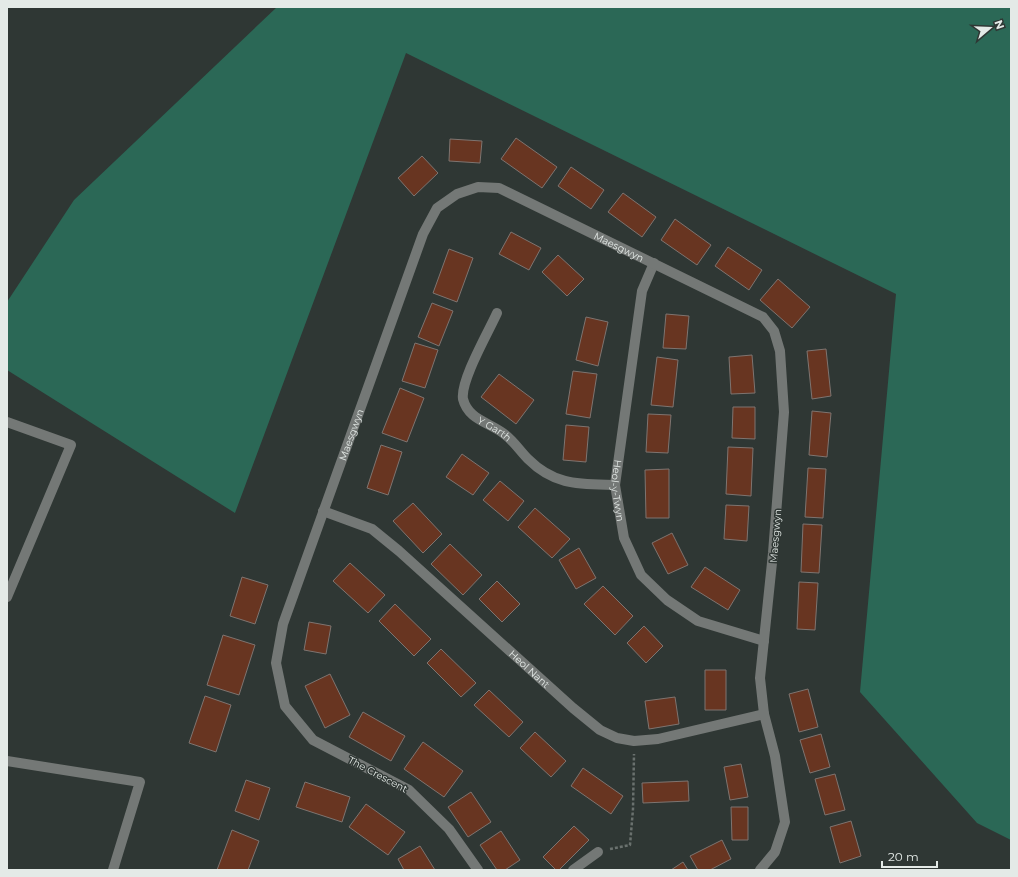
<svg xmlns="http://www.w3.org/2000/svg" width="1018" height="877" font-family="Montserrat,sans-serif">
<rect width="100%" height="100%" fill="#2f3734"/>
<path fill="#2b6856" d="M 277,7 L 1011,7 L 1011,840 L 977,823 L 860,692 L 896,294 L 406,53 L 235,513 L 7,370 L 7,302 L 74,200 Z"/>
<path fill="#683521" stroke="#7e7470" d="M 516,138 L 557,167 L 542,188 L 501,159 Z
M 450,139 L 482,141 L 480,163 L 449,161 Z
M 422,156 L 438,173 L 414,196 L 398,178 Z
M 571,167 L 604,190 L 591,209 L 558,186 Z
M 623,193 L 656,217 L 642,237 L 608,212 Z
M 675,219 L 711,245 L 697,265 L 661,240 Z
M 511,232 L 541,248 L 529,270 L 499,254 Z
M 728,247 L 762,270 L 749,290 L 715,266 Z
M 449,249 L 473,258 L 457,302 L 433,293 Z
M 558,255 L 584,279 L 567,296 L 542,272 Z
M 778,279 L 810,307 L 792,328 L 760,300 Z
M 432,303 L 453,311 L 439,346 L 418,337 Z
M 666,314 L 689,316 L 686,349 L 663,348 Z
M 586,317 L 608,322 L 598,366 L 576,360 Z
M 415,343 L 438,350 L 425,388 L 402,381 Z
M 826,349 L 831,396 L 812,399 L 807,351 Z
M 752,355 L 755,393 L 731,394 L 729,357 Z
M 657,357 L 678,360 L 673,407 L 651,405 Z
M 573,371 L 597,374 L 590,418 L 566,414 Z
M 499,374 L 534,400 L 516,424 L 481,397 Z
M 400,388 L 424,398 L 407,442 L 382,433 Z
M 733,407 L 755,407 L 755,439 L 732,438 Z
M 812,411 L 831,413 L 827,457 L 809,455 Z
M 648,414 L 671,415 L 668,453 L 646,452 Z
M 566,425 L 589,427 L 586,462 L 563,460 Z
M 381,445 L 402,452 L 388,495 L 367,488 Z
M 728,447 L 753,448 L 751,496 L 726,494 Z
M 462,454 L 489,473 L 473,495 L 446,477 Z
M 808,468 L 826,469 L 823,518 L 805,517 Z
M 669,469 L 669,518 L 646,518 L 645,470 Z
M 500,481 L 524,501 L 508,521 L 483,500 Z
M 413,503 L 442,534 L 423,553 L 393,521 Z
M 726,505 L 749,506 L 747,541 L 724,539 Z
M 535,508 L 570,539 L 552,558 L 518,527 Z
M 803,524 L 822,525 L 819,573 L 801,572 Z
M 672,533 L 688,565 L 668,574 L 652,543 Z
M 450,544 L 482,575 L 463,595 L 431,564 Z
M 579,548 L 596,578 L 576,589 L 559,560 Z
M 350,563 L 385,595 L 368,613 L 333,581 Z
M 705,567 L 740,590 L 728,610 L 691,587 Z
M 242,577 L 268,585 L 255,624 L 230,616 Z
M 497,581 L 520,604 L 502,622 L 479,599 Z
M 799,582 L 818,583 L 815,630 L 797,629 Z
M 603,586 L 633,616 L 615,635 L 584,604 Z
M 395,604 L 431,639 L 414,656 L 379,621 Z
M 309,622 L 331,626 L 326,654 L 304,650 Z
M 644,626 L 663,646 L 646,663 L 627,643 Z
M 223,635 L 255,645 L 239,695 L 207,685 Z
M 441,649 L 476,683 L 461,697 L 427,663 Z
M 705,670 L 726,670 L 726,710 L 705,710 Z
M 330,674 L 350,715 L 325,728 L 305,686 Z
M 808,689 L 818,727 L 799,732 L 789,694 Z
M 489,690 L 523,722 L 509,737 L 474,705 Z
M 205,696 L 231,705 L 216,752 L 189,743 Z
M 675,697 L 679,724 L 649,729 L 645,701 Z
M 363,712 L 405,736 L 391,761 L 349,737 Z
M 535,732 L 566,761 L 551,777 L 520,748 Z
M 821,734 L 830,767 L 810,773 L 800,740 Z
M 423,742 L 463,771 L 444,797 L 404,769 Z
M 741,764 L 748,797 L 730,800 L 724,767 Z
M 583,768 L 623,796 L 611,814 L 571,786 Z
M 835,774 L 845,810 L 825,815 L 815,779 Z
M 246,780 L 270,788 L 259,820 L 235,811 Z
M 688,781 L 689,801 L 643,803 L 642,783 Z
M 305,782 L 350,797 L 342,822 L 296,807 Z
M 471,792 L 491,822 L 468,837 L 448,807 Z
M 366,804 L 405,832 L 388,855 L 349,827 Z
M 731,807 L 748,807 L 748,840 L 732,840 Z
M 851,821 L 861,856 L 840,863 L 830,827 Z
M 574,826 L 589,840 L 559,870 L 556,870 L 543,857 Z
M 232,830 L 259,841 L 248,870 L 217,870 Z
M 501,831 L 520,860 L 505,870 L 497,870 L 480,845 Z
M 722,840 L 731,859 L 710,870 L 698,870 L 690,856 Z
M 420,846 L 435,870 L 404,870 L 398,859 Z
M 683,862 L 688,870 L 671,870 Z"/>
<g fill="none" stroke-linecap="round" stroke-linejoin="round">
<path stroke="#6a716e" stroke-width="2.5" stroke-dasharray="3 2" stroke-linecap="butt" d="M 610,849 L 630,845 L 633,809 L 634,754"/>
<g stroke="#747876" stroke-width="10">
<path id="s1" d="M 654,263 L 642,291 L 615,485 L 624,538 L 641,575 L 667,600 L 698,621 L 764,641"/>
<path id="s2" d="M 497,313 C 489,331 460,381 463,399 C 468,419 488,422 503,433 C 513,440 520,451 528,459 C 555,486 580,484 615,485"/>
<path d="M 7,422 L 71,445 L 7,597"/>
<path id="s3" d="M 323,511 L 372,529 L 399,551 L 573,708 L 600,730 L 617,738 L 634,741 L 658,739 L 764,714"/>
<path d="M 7,761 L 140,782 L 113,870"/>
<path id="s4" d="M 478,870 L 449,829 L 409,790 L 313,740 L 285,706 L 276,663 L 283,624 L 423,234 L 437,208 L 457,194 L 478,187 L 499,188 L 763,317 L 774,331 L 780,351 L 784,412 L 773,553 L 760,678 L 764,714 L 775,756 L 785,822 L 775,852 L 760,870"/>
<path d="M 573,870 L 598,852"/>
</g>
</g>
<g text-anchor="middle" stroke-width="3" stroke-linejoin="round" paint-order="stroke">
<g font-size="10" fill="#e4eae7" stroke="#2f3734">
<text dy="4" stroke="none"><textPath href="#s4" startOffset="987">Maesgwyn</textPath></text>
<text dy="4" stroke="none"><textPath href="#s2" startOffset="138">Y Garth</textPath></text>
<text dy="4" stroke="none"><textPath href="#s4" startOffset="543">Maesgwyn</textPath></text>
<text dy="4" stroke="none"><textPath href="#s1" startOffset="232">Heol-y-Twyn</textPath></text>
<text transform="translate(775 536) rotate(-85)" y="4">Maesgwyn</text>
<text dy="4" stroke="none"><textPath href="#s3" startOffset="263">Heol Nant</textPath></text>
<text transform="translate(378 774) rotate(28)" y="4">The Crescent</text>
</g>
</g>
<rect width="1018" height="877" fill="none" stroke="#e4eae7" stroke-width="16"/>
<g transform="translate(990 28) rotate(71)" stroke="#2f3734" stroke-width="3" paint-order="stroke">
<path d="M0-3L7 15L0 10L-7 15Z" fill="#e4eae7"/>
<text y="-6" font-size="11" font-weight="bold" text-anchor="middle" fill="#e4eae7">N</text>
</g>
<path d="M882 861v6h55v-6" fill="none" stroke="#e4eae7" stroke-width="2"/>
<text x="888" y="861" font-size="12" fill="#e4eae7" stroke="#2f3734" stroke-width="3" paint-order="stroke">20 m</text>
</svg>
